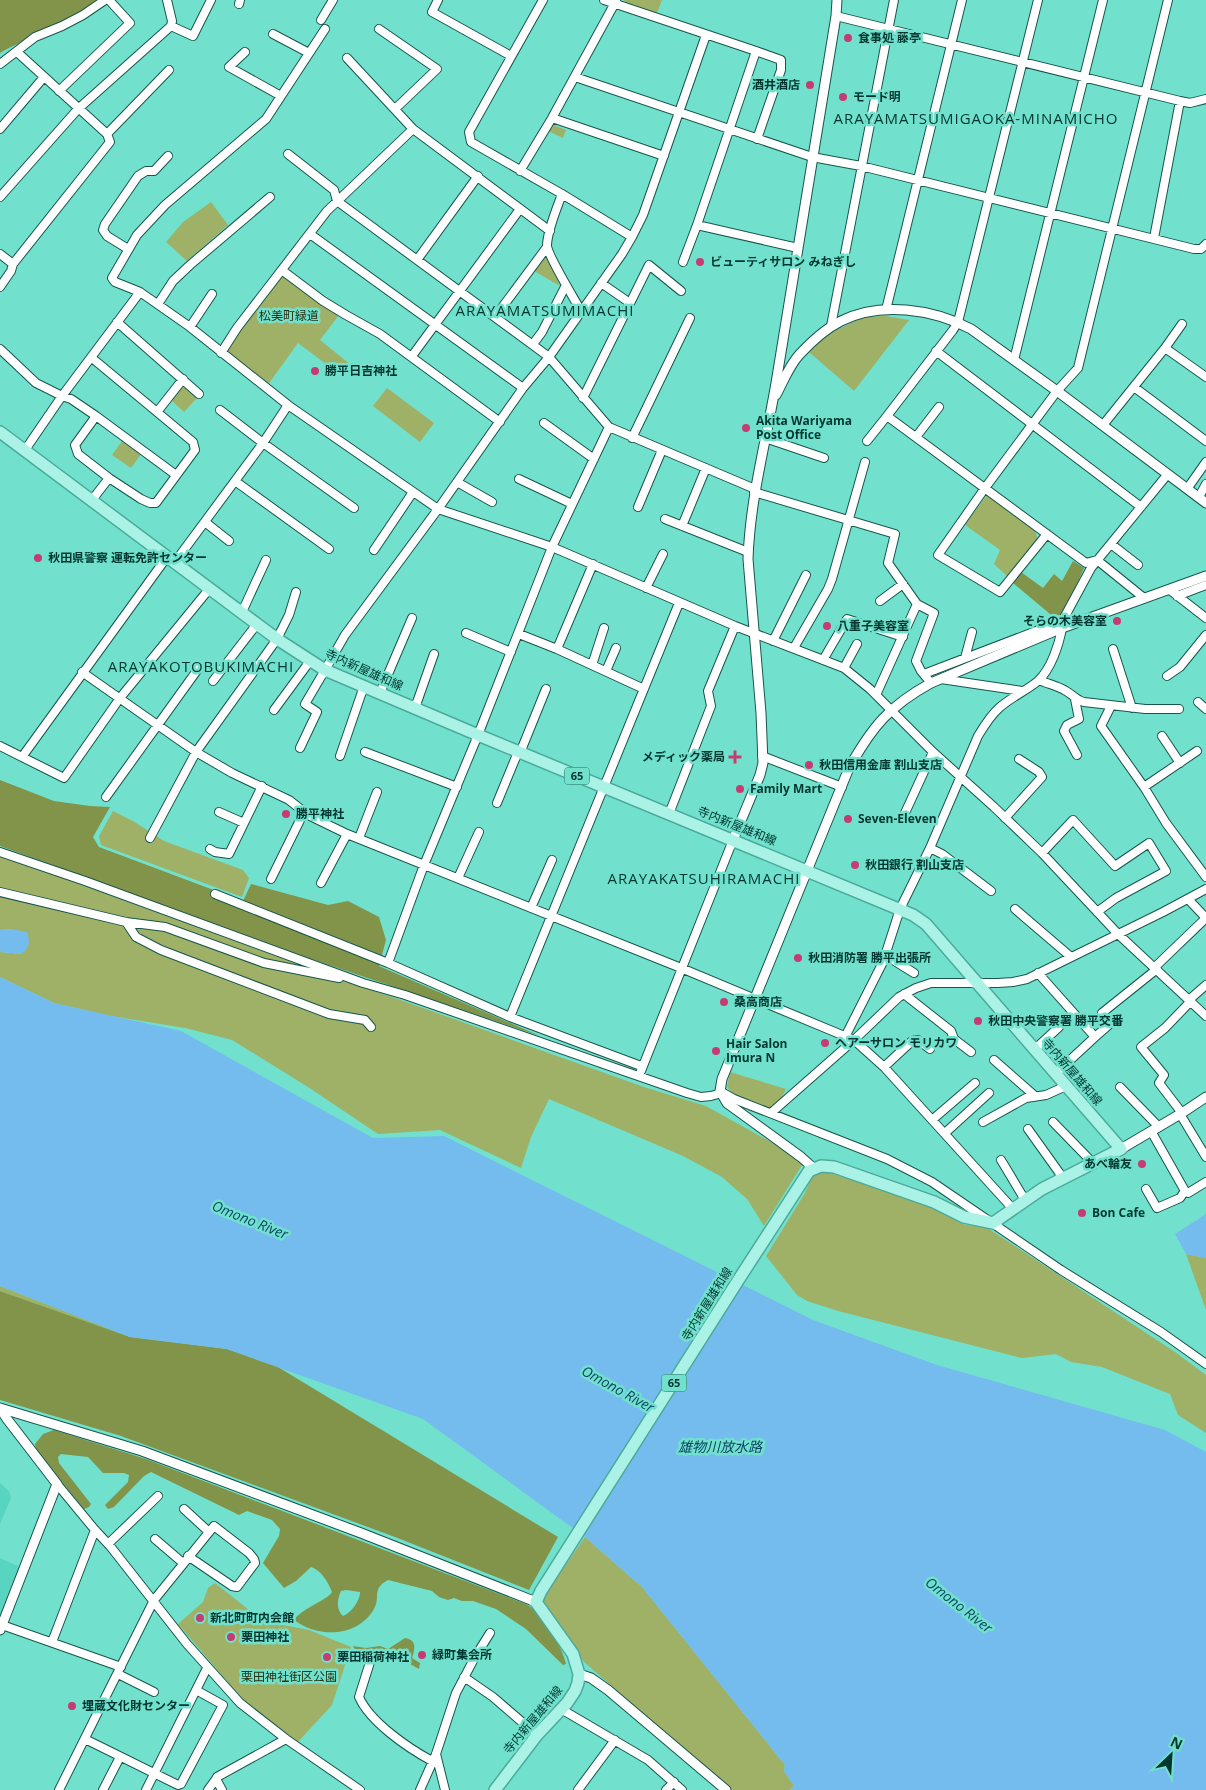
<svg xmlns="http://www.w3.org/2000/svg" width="1206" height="1790" font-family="'Open Sans','Noto Sans JP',sans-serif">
<rect width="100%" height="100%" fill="#71e1cd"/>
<path fill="#58d5c1" d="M 0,1483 L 9,1491 L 11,1498 L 0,1524 Z
M 0,1558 L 20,1567 L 0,1626 Z"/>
<path fill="#9eb166" d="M 624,0 L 662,0 L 657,13 L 626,3 Z
M 551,124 L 566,130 L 563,138 L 548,131 Z
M 211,202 L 228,225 L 187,261 L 166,242 L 183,222 Z
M 546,254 L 560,286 L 534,271 Z
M 283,276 L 308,295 L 339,315 L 320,340 L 351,365 L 342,376 L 298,343 L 267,386 L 224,353 L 240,329 Z
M 886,316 L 909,320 L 854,391 L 809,352 L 826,335 L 864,317 Z
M 180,388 L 186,388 L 197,398 L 184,412 L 170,399 Z
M 387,388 L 434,423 L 420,442 L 373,406 Z
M 122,441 L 141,454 L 131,468 L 112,455 Z
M 987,495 L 1035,531 L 1038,540 L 1008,577 L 994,564 L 1000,550 L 965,525 Z
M 113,811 L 133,821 L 164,841 L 243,870 L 249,878 L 242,897 L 101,845 L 99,836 Z
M 0,855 L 355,985 L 395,998 L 644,1087 L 706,1106 L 789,1152 L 802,1165 L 764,1226 L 747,1199 L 722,1177 L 683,1156 L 549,1099 L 531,1137 L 521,1168 L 440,1130 L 378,1134 L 308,1087 L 232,1040 L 185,1028 L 105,1015 L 54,1003 L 0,977 L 0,952 L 22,954 L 11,929 L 0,930 Z
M 730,1072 L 786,1089 L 781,1099 L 771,1109 L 733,1094 L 727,1087 Z
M 823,1171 L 935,1206 L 958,1222 L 966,1225 L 986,1227 L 1175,1352 L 1206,1375 L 1206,1433 L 1178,1415 L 1170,1394 L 1102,1367 L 1071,1362 L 1056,1354 L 1022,1358 L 838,1311 L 807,1301 L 797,1295 L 766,1256 L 805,1193 L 813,1175 Z
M 1186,1254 L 1206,1258 L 1206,1310 Z
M 0,1286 L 130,1337 L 0,1291 Z
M 585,1537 L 642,1587 L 785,1765 L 784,1771 L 794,1786 L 790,1790 L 732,1790 L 584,1662 L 543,1601 L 545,1595 Z
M 215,1583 L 263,1621 L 309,1630 L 351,1647 L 332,1705 L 297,1743 L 250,1708 L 178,1624 L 203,1602 L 208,1588 Z"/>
<path fill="#82944a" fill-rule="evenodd" d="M 0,0 L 98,0 C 76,23 29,36 0,53 Z
M 1073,561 L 1084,568 L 1063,616 L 1056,619 L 1013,583 L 1021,572 L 1043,588 L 1054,574 L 1062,581 Z
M 0,780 L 54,801 L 90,806 L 110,807 L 93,837 L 99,847 L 243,901 L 251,884 L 328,905 L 348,901 L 379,917 L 386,940 L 379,966 L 540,1036 L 308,958 L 0,846 Z
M 0,1291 L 130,1337 L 227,1349 L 278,1367 L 558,1537 L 529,1590 L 395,1537 L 121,1436 L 0,1400 Z
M 54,1430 L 146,1459 L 526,1604 C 542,1613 562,1646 566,1664 L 563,1665 L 526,1629 L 496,1609 L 473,1601 L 462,1601 L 454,1598 L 448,1600 L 439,1597 L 432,1591 L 388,1580 C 371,1589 381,1597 374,1609 C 357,1638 318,1638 294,1620 C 302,1608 328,1600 332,1592 C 328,1582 321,1570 311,1567 L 296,1581 L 284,1588 L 263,1563 L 279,1536 L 280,1529 L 272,1520 L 247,1511 L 239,1515 L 151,1472 L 144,1476 L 114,1507 L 108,1509 L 105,1505 L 128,1482 L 129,1475 L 124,1473 L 103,1473 L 88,1457 L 61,1454 L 58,1457 L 59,1463 L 91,1504 L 89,1507 L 84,1509 L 36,1450 L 35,1444 L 43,1434 ZM 346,1590 L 360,1592 C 360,1601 351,1613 343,1616 C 336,1610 337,1600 341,1591 Z
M 405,1638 C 417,1640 415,1648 412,1658 L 420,1663 L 419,1669 L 401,1659 L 359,1652 L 354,1648 L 353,1646 L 366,1648 L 380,1646 L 388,1649 Z"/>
<path fill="#74bcee" d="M 11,929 L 27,932 C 30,942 30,947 22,954 L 0,952 L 0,930 Z
M 0,977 L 54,1003 L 181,1031 L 373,1138 L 444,1136 L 813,1320 L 937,1365 L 1165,1430 L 1206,1452 L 1206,1790 L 790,1790 L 794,1786 L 784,1771 L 785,1765 L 642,1587 L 585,1537 L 423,1419 L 227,1349 L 130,1337 L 0,1286 Z
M 1206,1214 L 1206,1258 L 1186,1254 L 1175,1234 Z"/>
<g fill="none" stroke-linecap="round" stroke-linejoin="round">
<defs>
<path id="minor" d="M 438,0 L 432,12 L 511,56
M 543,0 L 469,132 L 471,142 L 562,194 L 632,237
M 604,0 L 756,51 L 697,225 L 798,248
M 1038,0 L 958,322 L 953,330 L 887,416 L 1086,563 L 1097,560 L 1144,598
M 239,4 L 240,0
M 836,16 L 1180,101 L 1190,103 L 1206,99
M 321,20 L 333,0
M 171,26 L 193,36 L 211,0
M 379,29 L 437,69 L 395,109
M 273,34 L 309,53
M 756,51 L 781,60 L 781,70 L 757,139
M 17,52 L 107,134 L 169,70
M 245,52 L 229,67 L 281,96
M 347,58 L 413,129
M 0,64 L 35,37 L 62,26 L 83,15 L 105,0
M 575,77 L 812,157 L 861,166 L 1194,249 L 1201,249 L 1206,244
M 59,91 L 130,23 L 109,0
M 552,118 L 664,156
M 0,129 L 44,77
M 288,154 L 334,190 L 337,201 L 549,357 L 609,427 L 755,489
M 520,171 L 552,118 L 616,1
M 562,194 C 557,208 547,231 547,246 C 548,256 575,300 581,311
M 0,197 L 78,109 L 171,26 L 172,21 L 167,0
M 310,234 L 523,388
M 1154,238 L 1180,101
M 128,249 L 107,236 L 103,230 L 105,224 L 138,176 L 146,171 L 154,171 L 168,156
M 0,254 L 13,264 L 110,142 L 107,134
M 417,260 L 478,176
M 683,262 L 697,225
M 283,271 L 323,301 L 346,315 L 380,334 L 500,422
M 601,283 L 630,303
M 0,287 L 11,271 L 13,264
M 140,292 L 115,282 L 112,278 L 137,235 L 165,205 L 266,119 L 325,29
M 158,304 L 173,281 L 190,265 L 270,197
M 886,310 L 962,0
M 495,317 L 547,247
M 117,322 L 199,394
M 831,326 L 894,0
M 190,327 L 212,294
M 533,344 L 542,332 L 566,285
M 1165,348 L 1182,324
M 0,349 L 36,383 L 62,396 L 71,399 L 96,416 L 75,445 L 78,454 L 109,478 L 141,499 L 150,503 L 156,503 L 195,450 L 193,442 L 157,412 L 183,379
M 936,351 L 1141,507
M 221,353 L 237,328 L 327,211 L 413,129 L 550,231
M 412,356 L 520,209
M 92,358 L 157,412
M 1014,360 L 1103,0
M 1134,387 L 1206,441
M 583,398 L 649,265 L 681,291
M 220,410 L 263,443 L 354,508
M 96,416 L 176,475
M 544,423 L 594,459
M 1103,425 L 1165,348 L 1206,377
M 916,437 L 939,407
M 632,438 L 690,318
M 765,438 L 824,458
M 867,441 L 887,416
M 25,450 L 62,396 L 140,292 L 190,327 L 288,405 L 438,509 L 552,547 L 735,626 L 844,668 L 870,689 L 933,752 L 994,807 L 1042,853 L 1118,934 L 1206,1016
M 519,479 L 572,504
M 235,481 L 329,549
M 457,482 L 492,502
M 1187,489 L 1206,462
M 754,492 L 895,534 L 888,563 L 917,604 L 934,613 L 916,661 L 921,671 L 931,683
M 1199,497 L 1206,484
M 92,500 L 109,478
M 638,507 L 662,450
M 665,519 L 748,552
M 205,522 L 229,541
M 682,526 L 706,468
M 1047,534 L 1000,592 L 938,555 L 985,488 L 1057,391 L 1078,368 L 1168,0
M 1111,544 L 1138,565
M 374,550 L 413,492
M 175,562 L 263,443 L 288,405
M 646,588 L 663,554
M 1170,590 L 1206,618
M 1177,596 L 1206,585
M 880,601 L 903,584
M 242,612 L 266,560
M 466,633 L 511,652
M 519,634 L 557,649 L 644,689
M 773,641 L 806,575
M 795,646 L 828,589 L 832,579 L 865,462
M 557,649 L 593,564
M 1113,649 L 1132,708
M 965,658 L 972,632
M 823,660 L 847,619 L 903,637
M 592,665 L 604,628
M 844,668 L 857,644
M 325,670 L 345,635 L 438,509 L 523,388 L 549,357 L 622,254 L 632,237 L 643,215 L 706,35
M 606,671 L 616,648
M 82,672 L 196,752 L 232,773 L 289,800 L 308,815 L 347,834 L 681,968 L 854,1040 L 884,1067 L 1013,1209
M 924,674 L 1044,628 L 1058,629 L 1091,568 L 1167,475
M 1167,676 L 1180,667 L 1206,635
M 941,679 L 1022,691
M 1039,680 C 1048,684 1058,686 1066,691 C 1073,695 1076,700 1084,702 L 1145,709 L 1179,709
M 213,681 L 257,624
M 380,693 L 412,618
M 876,695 L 917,604
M 1075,699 L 1079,719 L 1067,725 L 1064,731 L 1077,755
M 1198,702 L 1206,709
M 1111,706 L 1101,726 L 1144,787 L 1166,823 L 1206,877
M 415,708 L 434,654
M 274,710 L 310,661
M 1162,736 L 1180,763
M 0,746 L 64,778 L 120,698 L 210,588
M 300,748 L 317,712 L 305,704 L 325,670
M 365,752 L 457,787
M 520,753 L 546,689
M 340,756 L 364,686
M 762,756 L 842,787
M 22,757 L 167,557
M 1144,787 L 1197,751
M 106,797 L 198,669
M 497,803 L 518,752
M 219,812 L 244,823
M 905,813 L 933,752
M 669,814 L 711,706 L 708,691 L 735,626
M 1005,818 L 1042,777 L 1039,772 L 1019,759
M 150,838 L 196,752 L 277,639 L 289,615 L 296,592
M 359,838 L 377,792
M 930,848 L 942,854 L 991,891
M 210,849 L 215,852 L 229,854 L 262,786
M 0,852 L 85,881 L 363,983 L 405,995 L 687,1093 L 701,1097 L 711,1096 L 718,1094 L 720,1091 L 734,1099 L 887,1159 L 932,1182 L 1061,1270 L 1161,1332 L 1206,1364
M 1042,853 L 1073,820 L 1115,866 L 1149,843 L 1166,871 L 1116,898 L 1097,912
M 458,878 L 479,832
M 271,879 L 304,812
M 321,883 L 347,834
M 0,892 L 126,922 L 165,927 L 264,963 L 339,978
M 215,894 L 388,963 L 510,1017 L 641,1066
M 531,908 L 552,860
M 1015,909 L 1071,957
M 126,922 L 136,937 L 161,950 L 329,1014 L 365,1020 L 371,1027
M 885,955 L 914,973
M 388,963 L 424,865 L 478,735 L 552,547 L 609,427
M 1155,967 L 1206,918 L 1188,899
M 1038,973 L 1095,1037 L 1055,1074
M 904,994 L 951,1031 L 954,1039 L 971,1052
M 1190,999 L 1206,985
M 510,1017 L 679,603
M 845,1037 L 883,962 L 900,909 L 930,848 L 978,736 C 984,726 990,716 999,708 C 1011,697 1026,691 1038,681 C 1051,669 1059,645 1062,628
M 1095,1037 L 1111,1023 L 1102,1013 L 1157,969
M 1034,1050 L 1059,1027
M 994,1060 L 1035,1096
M 884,1067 L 912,1041 L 918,1040 L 930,1049
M 641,1071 L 733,840
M 1120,1087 L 1159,1127
M 771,1113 L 854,1040 L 899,997 L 916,988 L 931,983 L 998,983 L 1013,982 L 1027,979 L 1163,912 L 1206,889
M 1182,1113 L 1159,1083 L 1164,1075 L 1141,1047 L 1165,1028 L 1191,1001
M 1180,1114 L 1206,1157
M 932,1120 L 975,1083
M 983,1122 L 1026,1098 L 1046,1095 L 1066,1086
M 1053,1122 L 1092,1162
M 1028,1129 L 1063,1178
M 1151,1131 L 1185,1191 L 1188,1193 L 1206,1182
M 945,1133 L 989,1093
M 1001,1160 L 1025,1200
M 1146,1189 L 1157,1208 L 1180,1198 L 1185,1191
M 57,1484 L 95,1530 L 110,1546 L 187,1644 L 240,1703 L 286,1739 L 360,1790
M 184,1509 L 209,1532
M 155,1539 L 183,1563
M 108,1544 L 158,1496
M 2,1625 L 121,1667
M 52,1642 L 95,1530
M 371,1659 L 359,1697 C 370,1722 408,1748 432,1761
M 118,1674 L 154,1692
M 464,1677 L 493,1697 L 537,1735
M 561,1709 L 648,1760 L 682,1790
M 85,1739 L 178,1785 L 181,1784 L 223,1705 L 196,1690
M 436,1754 L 445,1790
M 216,1779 L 217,1777 L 286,1739
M 59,1790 L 154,1600 L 214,1526 L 249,1553 L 254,1559 L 255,1563 L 237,1587 L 232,1586 L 188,1556
M 103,1790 L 120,1757
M 146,1790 L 207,1668
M 208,1790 L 216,1779 L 222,1790
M 420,1790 L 436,1754 L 456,1693 L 475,1657 L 490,1633
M 578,1790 L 615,1740
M 666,1790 L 674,1782"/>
<path id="tertiary" d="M 776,395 C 783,382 789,366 799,355 C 811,342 825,329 841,321 C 880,301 933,309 971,329 L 1057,391 L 1206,503
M 733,840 L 760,775 L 763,763 L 761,713 L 748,559 C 750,499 766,442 776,383 C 795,261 815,139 836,16 L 837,0
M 1121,1149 L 1182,1113 L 1206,1097
M 812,1169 L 810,1165 L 801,1157 L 727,1103 L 720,1091 L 722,1079 L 849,768 C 872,727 889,706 931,683 L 1062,628 L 1206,576
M 0,1408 L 142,1451 L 361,1533 L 536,1602
M 0,1408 L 7,1419 L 57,1484 L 0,1630
M 579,1674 L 591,1678 L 608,1690 L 726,1790"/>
<path id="primary" d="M 0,432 L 277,639 L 325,670 L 478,735 L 913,915 L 926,924 L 1121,1149 L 1042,1189 L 993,1223 L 964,1217 L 934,1202 L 834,1167 L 821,1166 L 809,1171 L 739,1279 L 541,1591 L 536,1602 L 573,1654 L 579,1674 L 578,1683 L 575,1691 L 567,1703 L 537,1735 L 495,1790"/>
</defs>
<use href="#minor" stroke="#17564c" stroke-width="10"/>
<use href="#tertiary" stroke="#17564c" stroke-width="11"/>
<use href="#primary" stroke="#4aab9b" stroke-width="14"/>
<use href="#minor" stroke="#fff" stroke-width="8"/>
<use href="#tertiary" stroke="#fff" stroke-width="9"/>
<use href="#primary" stroke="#aaf2e6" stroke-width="11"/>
</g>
<g fill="#c63c72" stroke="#71e1cd" stroke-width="2">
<circle cx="848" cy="38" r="5"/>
<circle cx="810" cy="85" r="5"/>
<circle cx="843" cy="97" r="5"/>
<circle cx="700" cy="262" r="5"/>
<circle cx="315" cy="371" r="5"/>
<circle cx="746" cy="428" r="5"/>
<circle cx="38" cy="558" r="5"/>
<circle cx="1117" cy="621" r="5"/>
<circle cx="827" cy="626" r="5"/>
<path d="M732.5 749.5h5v5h5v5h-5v5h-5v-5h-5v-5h5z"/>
<circle cx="809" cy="765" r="5"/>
<circle cx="740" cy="789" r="5"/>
<circle cx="286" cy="814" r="5"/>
<circle cx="848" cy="819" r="5"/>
<circle cx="855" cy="865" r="5"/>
<circle cx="798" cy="958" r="5"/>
<circle cx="724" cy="1002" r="5"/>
<circle cx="978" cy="1021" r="5"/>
<circle cx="825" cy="1043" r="5"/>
<circle cx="716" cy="1051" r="5"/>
<circle cx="1142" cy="1164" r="5"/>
<circle cx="1082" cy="1213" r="5"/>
<circle cx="200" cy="1618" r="5"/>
<circle cx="231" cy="1637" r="5"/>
<circle cx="422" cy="1655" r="5"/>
<circle cx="327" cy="1657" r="5"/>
<circle cx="72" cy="1706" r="5"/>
</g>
<g text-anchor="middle" stroke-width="5" stroke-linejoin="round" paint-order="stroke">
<g fill="#71e1cd" stroke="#22695e" stroke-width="1">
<rect x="564.5" y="767.5" width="25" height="17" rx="4"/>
<rect x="661.5" y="1374.5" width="25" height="17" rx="4"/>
</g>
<g font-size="11" font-weight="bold" fill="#00362f">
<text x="577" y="780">65</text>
<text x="674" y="1387">65</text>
</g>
<g font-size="12" font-weight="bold" fill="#00362f" stroke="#71e1cd" text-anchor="start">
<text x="858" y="42">食事処 藤亭</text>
<text x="800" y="89" text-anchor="end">酒井酒店</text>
<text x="853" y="101">モード明</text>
<text x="710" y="266">ビューティサロン みねぎし</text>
<text x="325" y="375">勝平日吉神社</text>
<text x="756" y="425">Akita Wariyama<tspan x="756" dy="14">Post Office</tspan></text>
<text x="48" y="562">秋田県警察 運転免許センター</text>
<text x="1107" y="625" text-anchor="end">そらの木美容室</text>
<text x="837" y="630">八重子美容室</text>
<text x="725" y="761" text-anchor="end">メディック薬局</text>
<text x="819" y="769">秋田信用金庫 割山支店</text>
<text x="750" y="793">Family Mart</text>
<text x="296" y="818">勝平神社</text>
<text x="858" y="823">Seven-Eleven</text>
<text x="865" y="869">秋田銀行 割山支店</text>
<text x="808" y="962">秋田消防署 勝平出張所</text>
<text x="734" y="1006">桑高商店</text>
<text x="988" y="1025">秋田中央警察署 勝平交番</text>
<text x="835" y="1047">ヘアーサロン モリカワ</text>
<text x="726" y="1048">Hair Salon<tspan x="726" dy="14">Imura N</tspan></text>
<text x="1132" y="1168" text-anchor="end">あべ輪友</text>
<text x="1092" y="1217">Bon Cafe</text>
<text x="210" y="1622">新北町町内会館</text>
<text x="241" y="1641">栗田神社</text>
<text x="432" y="1659">緑町集会所</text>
<text x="337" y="1661">栗田稲荷神社</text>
<text x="82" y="1710">埋蔵文化財センター</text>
</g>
<g font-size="12" fill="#2a3211" stroke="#71e1cd">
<text x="289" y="320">松美町緑道</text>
<text x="289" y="1681">栗田神社街区公園</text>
</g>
<g font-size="12" fill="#00362f" stroke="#71e1cd">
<text transform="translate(364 670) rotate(24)" y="4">寺内新屋雄和線</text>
<text transform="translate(737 826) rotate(22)" y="4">寺内新屋雄和線</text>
<text transform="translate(1072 1072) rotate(49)" y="4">寺内新屋雄和線</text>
<text transform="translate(707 1304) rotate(-58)" y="4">寺内新屋雄和線</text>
<text transform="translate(533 1720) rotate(-50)" y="4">寺内新屋雄和線</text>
</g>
<g font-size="14" font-style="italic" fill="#0c4567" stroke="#71e1cd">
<text transform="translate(250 1220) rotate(22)" y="5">Omono River</text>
<text transform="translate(618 1389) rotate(29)" y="5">Omono River</text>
<text x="720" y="1452">雄物川放水路</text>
<text transform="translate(959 1605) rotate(38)" y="5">Omono River</text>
</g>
<g font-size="15" letter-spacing="1" fill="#00362f" stroke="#71e1cd">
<text x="976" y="124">ARAYAMATSUMIGAOKA-MINAMICHO</text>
<text x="545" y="316">ARAYAMATSUMIMACHI</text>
<text x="201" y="672">ARAYAKOTOBUKIMACHI</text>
<text x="704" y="884">ARAYAKATSUHIRAMACHI</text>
</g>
</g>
<g transform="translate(1171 1755) rotate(25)" stroke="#71e1cd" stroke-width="4" paint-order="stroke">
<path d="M0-4L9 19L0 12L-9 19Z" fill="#00362f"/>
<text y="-8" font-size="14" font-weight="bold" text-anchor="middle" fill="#00362f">N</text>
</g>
</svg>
